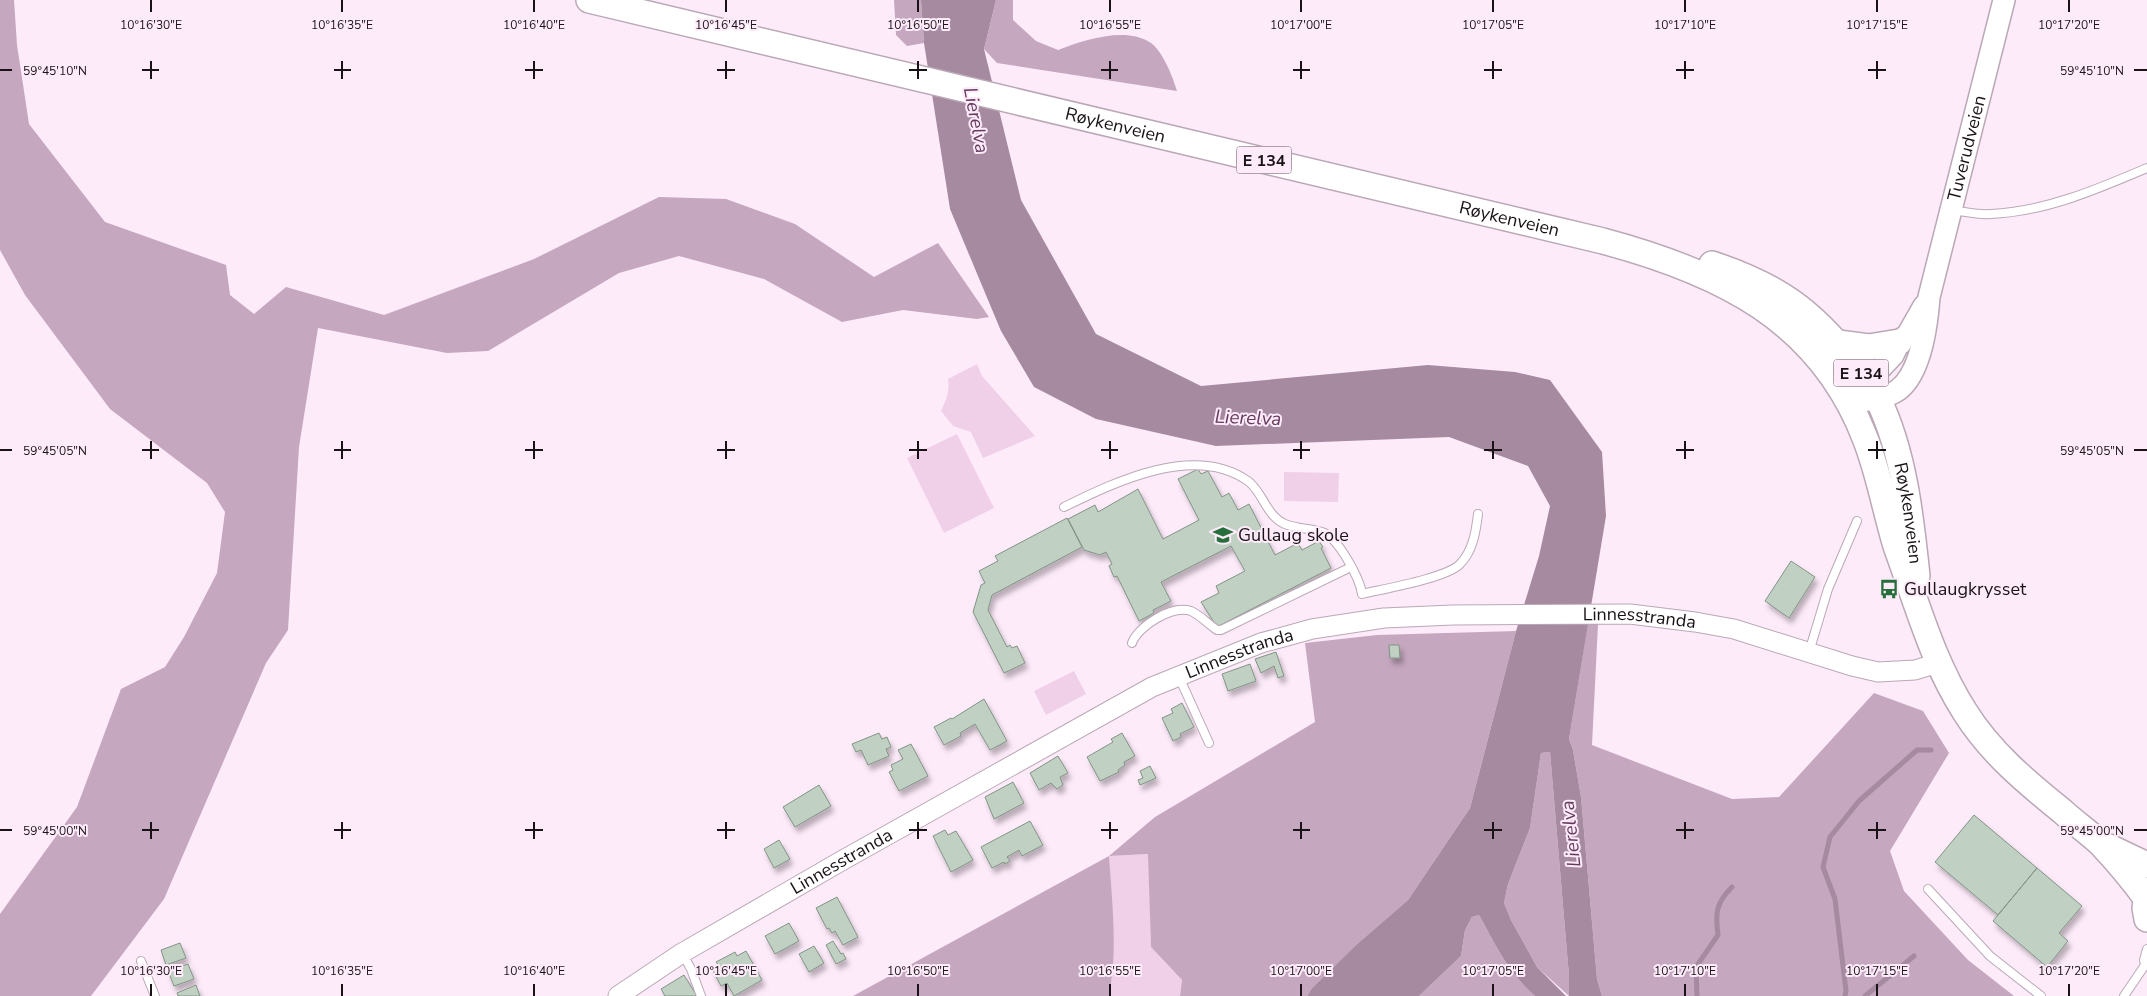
<svg xmlns="http://www.w3.org/2000/svg" width="2147" height="996" font-family="'Nunito Sans',sans-serif">
<defs>
<filter id="shadow"><feDropShadow dx="3" dy="5.5" stdDeviation="2.5" flood-color="#0004"/></filter>
</defs>
<rect width="100%" height="100%" fill="#feebfa"/>
<path fill="#efd0e8" d="M 977,364 L 982,376 L 1035,436 L 983,458 L 971,432 L 953,426 L 941,411 C 946,401 950,390 948,379 Z
M 957,434 L 994,508 L 944,533 L 907,458 Z
M 1284,472 L 1339,473 L 1338,502 L 1284,501 Z
M 1074,671 L 1086,694 L 1046,715 L 1034,691 Z
M 1149,854 L 1151,947 L 1182,980 L 1180,996 L 1109,996 L 1112,978 L 1109,856 Z"/>
<path fill="#c5a7bf" d="M 0,0 L 14,0 L 17,45 L 29,124 L 105,222 L 226,265 L 230,295 L 254,314 L 286,287 L 384,315 L 534,259 L 659,197 L 726,199 L 795,224 L 874,277 L 938,243 L 989,317 L 977,319 L 903,310 L 842,322 L 764,279 L 679,256 L 619,273 L 488,351 L 447,353 L 318,328 L 299,447 L 288,630 L 266,663 L 164,899 L 91,996 L 0,996 L 0,914 L 77,807 L 121,689 L 165,667 L 184,637 L 217,573 L 225,512 L 207,483 L 110,409 L 25,295 L 0,250 Z
M 894,0 L 921,0 L 924,43 L 907,46 L 896,35 Z
M 996,0 L 1013,0 L 1013,20 L 1036,41 L 1058,50 C 1084,40 1126,26 1151,43 C 1163,52 1173,77 1177,91 L 997,63 L 984,49 Z
M 1588,623 L 1598,624 L 1592,745 L 1732,799 L 1779,797 L 1874,693 L 1923,711 L 1949,753 L 1890,851 L 1904,891 L 1968,960 L 2014,996 L 1602,996 L 1597,979 L 1581,797 L 1573,750 L 1569,739 Z
M 1516,631 L 1470,808 L 1408,900 L 1356,945 L 1312,988 L 1307,996 L 1180,996 L 1182,980 L 1151,947 L 1148,854 L 1109,856 C 1112,902 1118,951 1109,996 L 853,996 L 1109,856 L 1155,817 L 1315,722 L 1305,643 L 1377,635 Z
M 1550,752 L 1569,976 L 1569,996 L 1537,967 L 1511,920 L 1504,903 L 1508,884 L 1530,828 L 1541,753 Z
M 1479,915 C 1495,944 1509,974 1535,996 L 1419,996 L 1461,956 L 1465,930 L 1472,917 Z"/>
<path fill="#a68aa0" d="M 921,0 L 996,0 L 984,49 L 1021,200 L 1096,334 L 1201,386 L 1428,365 L 1515,372 L 1550,380 L 1602,452 L 1606,516 L 1569,739 L 1573,750 L 1581,797 L 1597,979 L 1602,996 L 1569,996 L 1569,976 L 1550,752 L 1541,753 L 1530,828 L 1508,884 L 1504,903 L 1511,920 L 1537,967 L 1566,996 L 1535,996 C 1509,974 1495,944 1479,915 L 1472,917 L 1465,930 L 1461,956 L 1419,996 L 1307,996 L 1312,988 L 1356,945 L 1408,900 L 1470,808 L 1516,631 L 1539,556 L 1550,506 L 1528,466 L 1449,437 L 1216,446 L 1096,419 L 1034,387 L 1001,331 L 950,209 L 924,43 Z"/>
<g fill="none" stroke-linecap="round" stroke-linejoin="round">
<path stroke="#a68aa0" stroke-width="5" d="M 1697,996 L 1696,967 L 1718,935 C 1715,913 1716,903 1732,887
M 1845,996 L 1846,991 L 1835,899 L 1823,867 L 1830,837 L 1859,801 L 1917,750 L 1931,750
M 1865,996 L 1914,956"/>
</g>
<path fill="#c0d1c3" stroke="#829385" filter="url(#shadow)" d="M 1198,469 L 1201,474 L 1208,471 L 1222,497 L 1229,493 L 1238,510 L 1249,504 L 1275,555 L 1298,543 L 1302,550 L 1319,541 L 1323,547 L 1321,548 L 1331,568 L 1217,627 L 1201,602 L 1219,593 L 1216,586 L 1245,571 L 1231,546 L 1161,582 L 1171,601 L 1153,610 L 1154,613 L 1139,621 L 1117,576 L 1114,577 L 1109,566 L 1112,564 L 1106,552 L 1100,555 L 1084,550 L 1068,519 L 1095,505 L 1098,512 L 1138,489 L 1163,539 L 1199,520 L 1178,479 Z
M 1067,518 L 1082,547 L 992,595 L 988,610 L 1007,647 L 1010,645 L 1012,648 L 1017,646 L 1025,663 L 1004,673 L 973,612 L 981,585 L 985,583 L 979,571 L 998,561 L 995,556 Z
M 1791,561 L 1815,577 L 1789,618 L 1765,601 Z
M 1389,645 L 1399,645 L 1400,658 L 1390,658 Z
M 1276,652 L 1284,676 L 1278,678 L 1274,666 L 1261,673 L 1255,659 Z
M 1250,664 L 1256,681 L 1228,691 L 1222,674 Z
M 984,699 L 1007,741 L 990,750 L 975,724 L 960,733 L 961,736 L 944,745 L 934,727 L 951,718 L 952,719 Z
M 1182,703 L 1194,727 L 1180,734 L 1181,737 L 1173,741 L 1162,718 L 1173,713 L 1171,709 Z
M 879,733 L 882,739 L 887,737 L 891,747 L 886,749 L 889,756 L 868,765 L 861,750 L 856,752 L 852,744 Z
M 1122,733 L 1135,756 L 1124,762 L 1125,765 L 1118,770 L 1119,772 L 1100,781 L 1087,757 L 1113,742 L 1111,739 Z
M 911,744 L 928,776 L 899,791 L 889,772 L 893,770 L 891,765 L 903,759 L 898,750 Z
M 1058,756 L 1068,773 L 1060,777 L 1063,785 L 1057,789 L 1051,783 L 1039,790 L 1030,773 Z
M 1150,766 L 1156,778 L 1140,785 L 1138,780 L 1143,778 L 1140,771 Z
M 1013,782 L 1024,803 L 994,819 L 985,797 Z
M 819,785 L 831,806 L 795,827 L 783,807 Z
M 1974,815 L 2037,868 L 1998,915 L 1935,862 Z
M 1030,821 L 1043,845 L 1022,856 L 1019,850 L 1007,857 L 1010,861 L 1005,864 L 1004,862 L 992,868 L 981,847 Z
M 945,830 L 948,835 L 956,831 L 973,860 L 951,872 L 933,836 Z
M 779,840 L 790,859 L 774,868 L 764,849 Z
M 2037,868 L 2082,906 L 2059,933 L 2068,941 L 2047,967 L 1993,921 Z
M 837,897 L 858,937 L 843,945 L 835,931 L 832,933 L 829,928 L 827,929 L 816,908 Z
M 789,923 L 799,941 L 775,954 L 765,936 Z
M 833,941 L 841,954 L 843,953 L 846,959 L 836,964 L 826,945 Z
M 180,943 L 186,958 L 166,965 L 161,950 Z
M 814,946 L 824,963 L 809,972 L 799,954 Z
M 746,951 L 762,980 L 734,996 L 727,983 L 721,986 L 712,969 L 719,966 L 716,962 L 735,952 L 737,956 Z
M 188,964 L 194,979 L 174,986 L 168,971 Z
M 684,975 L 697,996 L 665,996 L 661,989 Z
M 196,985 L 200,996 L 178,996 L 177,993 Z"/>
<g fill="none" stroke-linecap="round" stroke-linejoin="round">
<defs>
<path id="service" d="M 1953,210 C 1965,212 1978,215 1991,214 C 2044,212 2098,189 2147,168
M 1064,507 C 1115,482 1194,443 1248,481 C 1263,492 1266,516 1285,524 C 1297,529 1310,528 1322,532 C 1338,537 1360,579 1362,594 C 1383,589 1447,578 1460,564 C 1473,551 1476,531 1478,514
M 1132,643 C 1138,626 1172,605 1191,611 C 1200,615 1208,624 1217,630 L 1221,630 L 1351,567
M 1809,652 L 1828,589 L 1857,521
M 1179,677 L 1209,743
M 1928,889 L 1990,956 L 2041,996
M 682,953 L 691,969 L 701,996
M 141,961 L 155,996
M 2124,996 L 2145,965 L 2144,960 L 2147,949"/>
<g id="tertiary">
<path id="s1" d="M 618,996 L 682,953 L 843,860 L 1152,687 L 1261,643 L 1312,629 L 1384,618 L 1453,615 L 1630,614 L 1695,622 L 1734,629 L 1852,666 L 1878,672 L 1915,670 L 1938,663"/>
</g>
<g id="secondary">
<path d="M 1856,394 L 1893,355 L 1899,342 L 1908,334 L 1924,306"/>
<path id="s2" d="M 1849,402 C 1866,400 1883,400 1898,390 C 1921,373 1927,324 1929,297 L 2004,0"/>
</g>
<g id="trunk">
<path id="s3" d="M 589,0 L 1603,241 C 1719,272 1819,319 1865,438 C 1879,473 1885,510 1896,546 C 1901,560 1906,574 1911,589 C 1926,632 1940,673 1965,712 C 1990,752 2026,782 2062,811 C 2074,822 2088,832 2100,843 C 2116,860 2132,879 2146,898"/>
<path id="s4" d="M 1712,264 C 1775,285 1811,309 1852,362 C 1861,373 1872,385 1878,399 C 1904,452 1911,518 1917,576"/>
<path d="M 1838,343 L 1869,347 L 1899,342"/>
<path d="M 2109,847 L 2147,865"/>
<path d="M 2147,896 L 2145,908 L 2147,919"/>
</g>
</defs>
<use href="#service" stroke="#baa8b6" stroke-width="10"/>
<use href="#tertiary" stroke="#baa8b6" stroke-width="21"/>
<use href="#secondary" stroke="#baa8b6" stroke-width="24"/>
<use href="#trunk" stroke="#baa8b6" stroke-width="28"/>
<use href="#service" stroke="#fff" stroke-width="8"/>
<use href="#tertiary" stroke="#fff" stroke-width="19"/>
<use href="#secondary" stroke="#fff" stroke-width="21"/>
<use href="#trunk" stroke="#fff" stroke-width="25"/>
</g>
<path fill="none" stroke="#191217" stroke-width="2" d="M 151,0 L 151,12M 342,0 L 342,12M 534,0 L 534,12M 726,0 L 726,12M 918,0 L 918,12M 1110,0 L 1110,12M 1301,0 L 1301,12M 1493,0 L 1493,12M 1685,0 L 1685,12M 1877,0 L 1877,12M 2069,0 L 2069,12M 151,61 L 151,79M 342,61 L 342,79M 534,61 L 534,79M 726,61 L 726,79M 918,61 L 918,79M 1110,61 L 1110,79M 1301,61 L 1301,79M 1493,61 L 1493,79M 1685,61 L 1685,79M 1877,61 L 1877,79M 0,70 L 12,70M 142,70 L 159,70M 334,70 L 351,70M 525,70 L 543,70M 717,70 L 735,70M 909,70 L 927,70M 1101,70 L 1118,70M 1293,70 L 1310,70M 1484,70 L 1502,70M 1676,70 L 1694,70M 1868,70 L 1886,70M 2134,70 L 2147,70M 151,441 L 151,459M 342,441 L 342,459M 534,441 L 534,459M 726,441 L 726,459M 918,441 L 918,459M 1110,441 L 1110,459M 1301,441 L 1301,459M 1493,441 L 1493,459M 1685,441 L 1685,459M 1877,441 L 1877,459M 0,450 L 12,450M 142,450 L 159,450M 334,450 L 351,450M 525,450 L 543,450M 717,450 L 735,450M 909,450 L 927,450M 1101,450 L 1118,450M 1293,450 L 1310,450M 1484,450 L 1502,450M 1676,450 L 1694,450M 1868,450 L 1886,450M 2134,450 L 2147,450M 151,822 L 151,839M 342,822 L 342,839M 534,822 L 534,839M 726,822 L 726,839M 918,822 L 918,839M 1110,822 L 1110,839M 1301,822 L 1301,839M 1493,822 L 1493,839M 1685,822 L 1685,839M 1877,822 L 1877,839M 0,830 L 12,830M 142,830 L 159,830M 334,830 L 351,830M 525,830 L 543,830M 717,830 L 735,830M 909,830 L 927,830M 1101,830 L 1118,830M 1293,830 L 1310,830M 1484,830 L 1502,830M 1676,830 L 1694,830M 1868,830 L 1886,830M 2134,830 L 2147,830M 151,984 L 151,996M 342,984 L 342,996M 534,984 L 534,996M 726,984 L 726,996M 918,984 L 918,996M 1110,984 L 1110,996M 1301,984 L 1301,996M 1493,984 L 1493,996M 1685,984 L 1685,996M 1877,984 L 1877,996M 2069,984 L 2069,996"/>
<defs>
<symbol id="school-bare" viewBox="-9 -9 18 18"><path d="M0-5L7-2L0 1L-7-2ZM-4 1L0 2.5L4 1V4Q0 6-4 4Z" fill="#266f3c" stroke="#feebfa" stroke-width="2.5" paint-order="stroke"/></symbol>
<symbol id="bus-bare" viewBox="-9 -9 18 18"><path d="M-5-6H5V4H4V6H2V4H-2V6H-4V4H-5ZM-3.5-4V0h7V-4ZM-3.5 1.2v1.5H-2V1.2ZM2 1.2v1.5H3.5V1.2Z" fill="#266f3c" stroke="#feebfa" stroke-width="2.5" paint-order="stroke"/></symbol>
</defs>
<g fill-rule="evenodd">
<use href="#school-bare" x="1209" y="521" width="28" height="28"/>
<use href="#bus-bare" x="1875" y="575" width="28" height="28"/>
</g>
<g text-anchor="middle" stroke-width="4" stroke-linejoin="round" paint-order="stroke">
<g fill="#feebfa" stroke="#5e535b" stroke-width="1">
<rect x="1236.5" y="146.5" width="55" height="27" rx="4"/>
<rect x="1833.5" y="359.5" width="55" height="27" rx="4"/>
</g>
<g font-size="16" font-weight="bold" fill="#191217">
<text x="1264" y="166">E 134</text>
<text x="1861" y="379">E 134</text>
</g>
<g font-size="18" fill="#191217" stroke="#feebfa">
<text dy="6" stroke="none"><textPath href="#s3" startOffset="541">Røykenveien</textPath></text>
<text dy="6" stroke="none"><textPath href="#s2" startOffset="305">Tuverudveien</textPath></text>
<text dy="6" stroke="none"><textPath href="#s3" startOffset="946">Røykenveien</textPath></text>
<text dy="6" stroke="none"><textPath href="#s4" startOffset="338">Røykenveien</textPath></text>
<text dy="6" stroke="none"><textPath href="#s1" startOffset="1116">Linnesstranda</textPath></text>
<text dy="6" stroke="none"><textPath href="#s1" startOffset="711">Linnesstranda</textPath></text>
<text dy="6" stroke="none"><textPath href="#s1" startOffset="261">Linnesstranda</textPath></text>
</g>
<g font-size="18" fill="#191217" stroke="#feebfa" text-anchor="start">
<text x="1238" y="541">Gullaug skole</text>
<text x="1904" y="595">Gullaugkrysset</text>
</g>
<g font-size="19" font-style="italic" fill="#643b5d" stroke="#feebfa">
<text transform="translate(977 120) rotate(79)" y="7">Lierelva</text>
<text transform="translate(1248 417) rotate(2)" y="7">Lierelva</text>
<text transform="translate(1570 834) rotate(-96)" y="7">Lierelva</text>
</g>
</g>
<g font-size="12" text-anchor="middle" fill="#191217" stroke="#feebfa" stroke-width="4" stroke-linejoin="round" paint-order="stroke">
<text x="151" y="29">10°16'30"E</text>
<text x="342" y="29">10°16'35"E</text>
<text x="534" y="29">10°16'40"E</text>
<text x="726" y="29">10°16'45"E</text>
<text x="918" y="29">10°16'50"E</text>
<text x="1110" y="29">10°16'55"E</text>
<text x="1301" y="29">10°17'00"E</text>
<text x="1493" y="29">10°17'05"E</text>
<text x="1685" y="29">10°17'10"E</text>
<text x="1877" y="29">10°17'15"E</text>
<text x="2069" y="29">10°17'20"E</text>
<text x="55" y="75">59°45'10"N</text>
<text x="2092" y="75">59°45'10"N</text>
<text x="55" y="455">59°45'05"N</text>
<text x="2092" y="455">59°45'05"N</text>
<text x="55" y="835">59°45'00"N</text>
<text x="2092" y="835">59°45'00"N</text>
<text x="151" y="975">10°16'30"E</text>
<text x="342" y="975">10°16'35"E</text>
<text x="534" y="975">10°16'40"E</text>
<text x="726" y="975">10°16'45"E</text>
<text x="918" y="975">10°16'50"E</text>
<text x="1110" y="975">10°16'55"E</text>
<text x="1301" y="975">10°17'00"E</text>
<text x="1493" y="975">10°17'05"E</text>
<text x="1685" y="975">10°17'10"E</text>
<text x="1877" y="975">10°17'15"E</text>
<text x="2069" y="975">10°17'20"E</text>
</g>
</svg>
